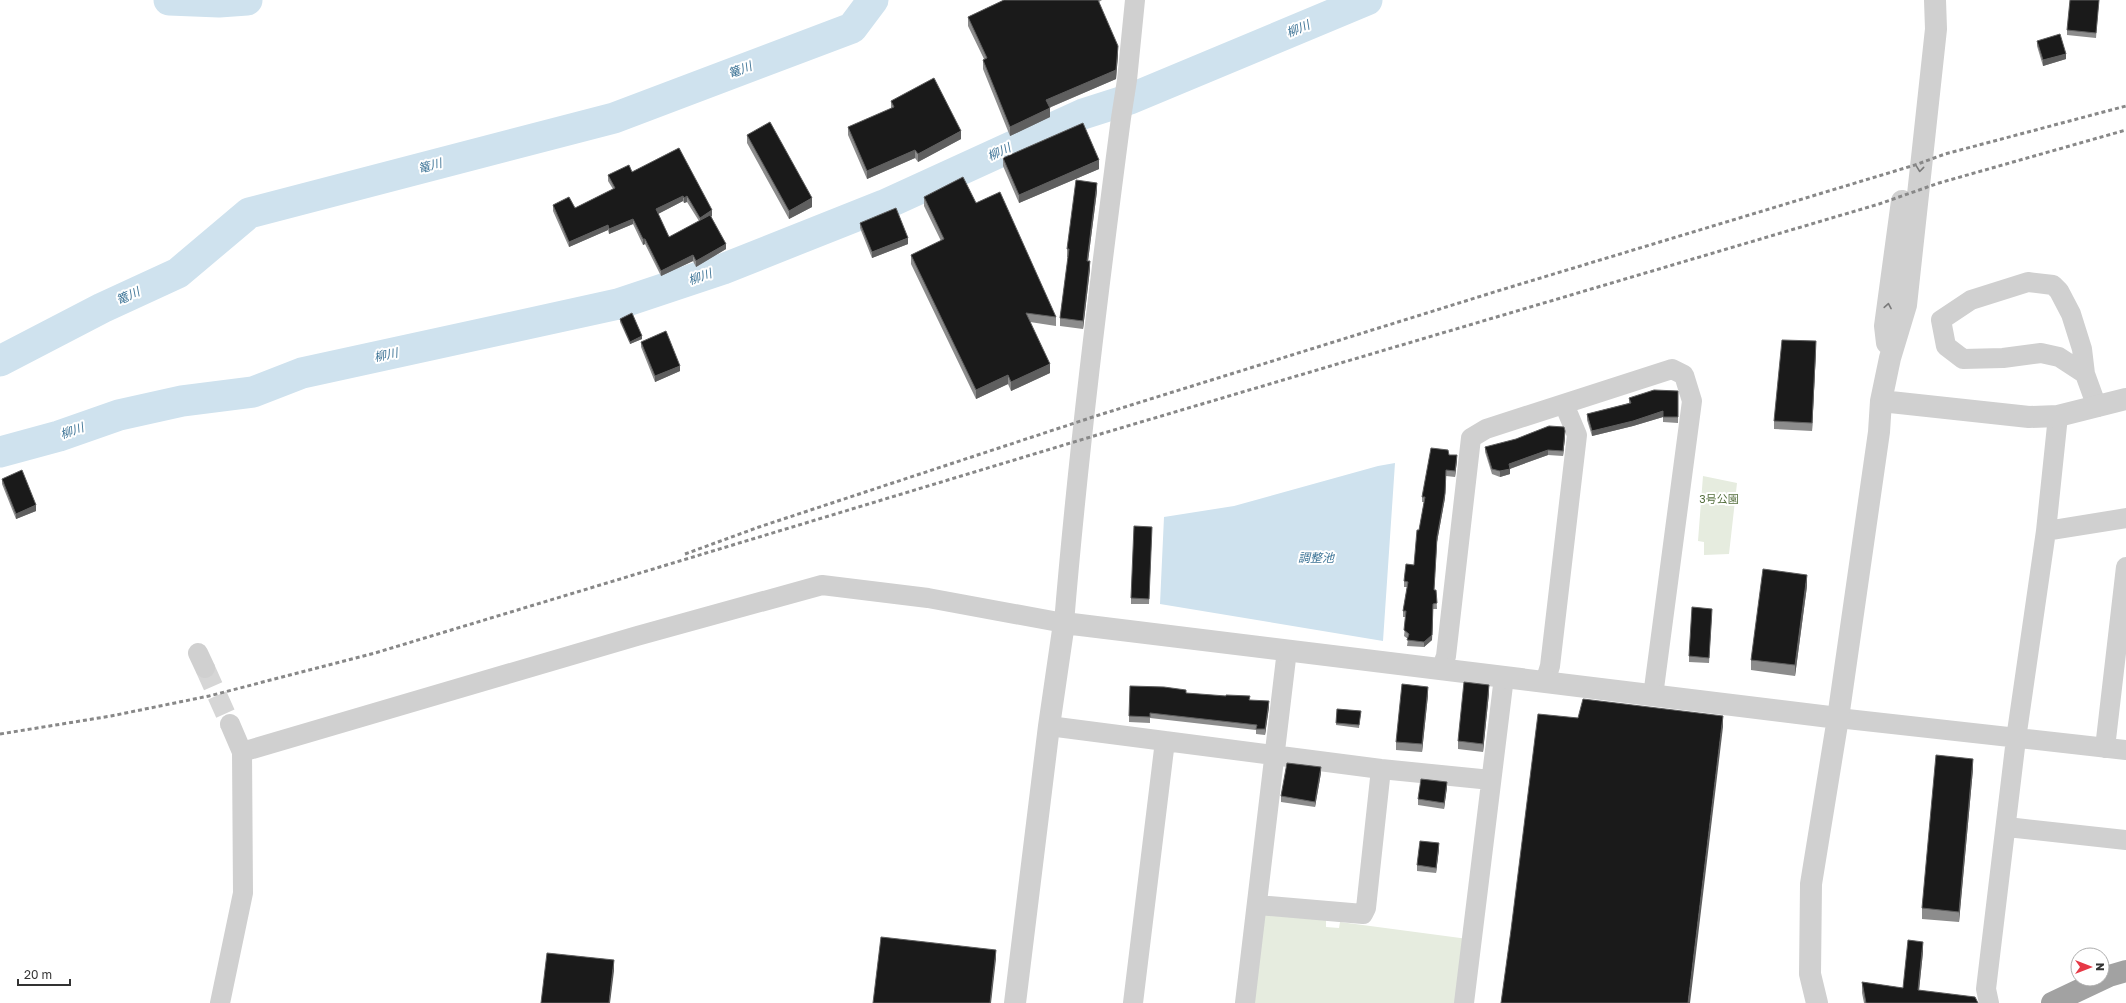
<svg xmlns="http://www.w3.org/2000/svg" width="2126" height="1003" font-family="'Golos Text','Noto Sans JP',sans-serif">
<rect width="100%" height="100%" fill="#fff"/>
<path fill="#e6ecdf" d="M 1703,476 L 1737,483 L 1729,554 L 1704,555 L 1704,542 L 1698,541 Z
M 1270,912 L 1326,919 L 1326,927 L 1339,928 L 1340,922 L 1468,939 L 1458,1003 L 1254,1003 L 1261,918 Z"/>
<path fill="#cfe2ee" d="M 1395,463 L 1383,641 L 1160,604 L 1164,517 L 1234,506 L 1378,466 Z"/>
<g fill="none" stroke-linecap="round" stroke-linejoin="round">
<path stroke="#cfe2ee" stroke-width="31" d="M 169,0 L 219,2 L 247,0
M 0,361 L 102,308 L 178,273 L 249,213 L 614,118 L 852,28 L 873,0
M 0,452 L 59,436 L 119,415 L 182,401 L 253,392 L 302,373 L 618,304 L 723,269 L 884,205 L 1083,114 L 1130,99 L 1367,0"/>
<path stroke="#d6d6d6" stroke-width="20" stroke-dasharray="20 10" stroke-linecap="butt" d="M 205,668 L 230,724"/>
<path stroke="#d0d0d0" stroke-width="20" d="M 2028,282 L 2053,285 L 2059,291 L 2071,314 L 2082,349 L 2085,374 L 2059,357 L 2041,353 L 2003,358 L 1963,359 L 1946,346 L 1941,320 L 1971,300 Z
M 2085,374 L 2097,407
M 2046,531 L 2126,518
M 198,653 L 205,668
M 1441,669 L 1446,656 L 1471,438 L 1486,429 L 1672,369 L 1684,375 L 1692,401 L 1653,696
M 1545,682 L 1550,666 L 1577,435 L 1564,404
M 1838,718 L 2126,750
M 1049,726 L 1381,769 L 1491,780
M 2105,748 L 2126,567
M 242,752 L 637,636 L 822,585 L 928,598 L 1064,623 C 1078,454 1099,286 1121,118 L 1127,80 L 1135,0
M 2007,827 L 2126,840
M 1258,905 L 1363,914 L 1366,908 L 1381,769
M 220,1003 L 243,893 L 242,752 L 230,724
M 1133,1003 L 1165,741
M 1245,1003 L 1287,650
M 1464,1003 L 1504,677
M 1989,1003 L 1986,989 L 2016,739 L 2046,531 L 2058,416"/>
<path stroke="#d0d0d0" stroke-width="22" d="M 1887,343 L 1885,326 L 1902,201
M 1881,401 L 2029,417 L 2058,416 L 2126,399
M 1015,1003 L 1049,726 L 1064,623 L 1838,718
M 1817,1003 L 1810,974 L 1811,884 L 1838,718 L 1879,432 L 1881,401 L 1890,358 L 1906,305 L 1936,29 L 1935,0"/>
<path stroke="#a2a2a2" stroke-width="22" d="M 2052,1003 L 2109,976 L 2126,971"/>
<path stroke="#888" stroke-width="3" stroke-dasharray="4 3" stroke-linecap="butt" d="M 685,554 L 759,527 L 1099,415 L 1504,289 L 1915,165 L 1945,154 L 2126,106
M 0,734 L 111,716 L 209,696 L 375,653 L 1097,435 L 1879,204 L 1939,183 L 2126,130"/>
</g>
<path fill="#8c8c8c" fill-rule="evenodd" d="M 1004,0 L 1102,0 L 1099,2 L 1118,55 L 1116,79 L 1049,108 L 1050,117 L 1010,136 L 983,69 L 983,60 L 984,59 L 968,26 L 968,17 Z
M 2099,0 L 2096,38 L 2067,35 L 2067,30 Z
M 2037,41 L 2066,59 L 2043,66 L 2037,46 Z
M 891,101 L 961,139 L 918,162 L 915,158 L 867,179 L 848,135 L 848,127 L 891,109 Z
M 747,135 L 812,207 L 789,219 L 747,143 Z
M 679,148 L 712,216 L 711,216 L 726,249 L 696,267 L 693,261 L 661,276 L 645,244 L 643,245 L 633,224 L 609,234 L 608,230 L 569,247 L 553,211 L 553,205 L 575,208 L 613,189 L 608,181 L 608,175 L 632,172 ZM 683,201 L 684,203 L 687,202 L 699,221 L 669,237 L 658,214 Z
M 1003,158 L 1099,169 L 1019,203 L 1003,166 Z
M 1097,191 L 1088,261 L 1090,269 L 1083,329 L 1060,326 L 1060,318 L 1068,257 L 1067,257 L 1067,249 Z
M 924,197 L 976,203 L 1056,317 L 1056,326 L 1030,322 L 1050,373 L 1011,391 L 1008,384 L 976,399 L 911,264 L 911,255 L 941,241 L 924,206 Z
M 860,223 L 908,244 L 872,258 L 860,228 Z
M 620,319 L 642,339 L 630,344 L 620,322 Z
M 641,342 L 680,371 L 655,382 L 641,347 Z
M 1816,350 L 1812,431 L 1774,429 L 1774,421 Z
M 1678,391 L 1678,423 L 1663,422 L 1663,417 L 1633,426 L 1592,436 L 1587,420 L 1587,414 L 1629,403 L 1629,398 Z
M 1565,437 L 1563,456 L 1548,455 L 1510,469 L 1510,474 L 1500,477 L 1492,474 L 1485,452 L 1485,447 Z
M 1449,455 L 1457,460 L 1455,477 L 1446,476 L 1445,498 L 1437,542 L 1434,590 L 1436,590 L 1437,609 L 1433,609 L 1432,640 L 1424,647 L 1407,646 L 1408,639 L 1404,636 L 1406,617 L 1403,617 L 1403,611 L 1407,587 L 1404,587 L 1404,581 L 1414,565 L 1419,530 L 1424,502 L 1422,502 L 1422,497 Z
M 2,479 L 36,511 L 16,519 L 2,484 Z
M 1152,527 L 1149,604 L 1131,604 L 1131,598 Z
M 1807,586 L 1795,676 L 1751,670 L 1751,660 Z
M 1712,614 L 1709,663 L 1689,662 L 1689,656 Z
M 1186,693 L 1250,700 L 1269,707 L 1265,735 L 1256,734 L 1256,730 L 1150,718 L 1150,723 L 1129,722 L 1129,716 Z
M 1489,693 L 1483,752 L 1458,749 L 1458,741 Z
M 1428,695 L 1422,752 L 1396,750 L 1396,742 Z
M 1337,709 L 1361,711 L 1359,728 L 1336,725 Z
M 1973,769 L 1959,922 L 1922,919 L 1922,908 Z
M 1321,773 L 1315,807 L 1281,802 L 1281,796 Z
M 1447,787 L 1444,809 L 1418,805 L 1418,799 Z
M 1439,849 L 1436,873 L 1417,871 L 1417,865 Z
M 1923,952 L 1919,990 L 1978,1003 L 1864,1003 L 1862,993 L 1862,982 L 1903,988 Z"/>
<path fill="#5f5f5f" d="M 1118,46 L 1118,55 L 1116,79 L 1046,109 L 1046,100 Z
M 2066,54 L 2066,59 L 2043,66 L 2043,60 Z
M 1050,108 L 1050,117 L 1010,136 L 1010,127 Z
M 961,131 L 961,139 L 918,162 L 918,154 Z
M 915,150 L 915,158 L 867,179 L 867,171 Z
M 1099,160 L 1099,169 L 1019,203 L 1019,195 Z
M 1097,183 L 1097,191 L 1087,269 L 1087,261 Z
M 683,196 L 683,201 L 656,215 L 656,209 Z
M 687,196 L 687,202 L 684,203 L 684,198 Z
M 812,198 L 812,207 L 789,219 L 789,211 Z
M 712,210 L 712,216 L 700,223 L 700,218 Z
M 633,219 L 633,224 L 609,234 L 609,229 Z
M 608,225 L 608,230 L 569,247 L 569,242 Z
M 908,238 L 908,244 L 872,258 L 872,252 Z
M 643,239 L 645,239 L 645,244 L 643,245 Z
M 726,244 L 726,249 L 696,267 L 696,261 Z
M 693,255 L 693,261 L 661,276 L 661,271 Z
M 1090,261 L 1090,269 L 1083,329 L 1083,321 Z
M 642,336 L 642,339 L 630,344 L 630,342 Z
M 1816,341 L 1816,350 L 1812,431 L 1812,423 Z
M 1050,364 L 1050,373 L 1011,391 L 1011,382 Z
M 680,366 L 680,371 L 655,382 L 655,376 Z
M 1008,375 L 1008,384 L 976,399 L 976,390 Z
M 1663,411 L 1663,417 L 1633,426 L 1592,436 L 1592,431 Z
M 1565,431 L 1565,437 L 1563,456 L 1563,451 Z
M 1548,450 L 1548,455 L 1509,469 L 1510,469 L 1510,474 L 1500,477 L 1500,471 L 1509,464 Z
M 1457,455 L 1457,460 L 1455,477 L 1455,471 Z
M 1446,470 L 1445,498 L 1437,542 L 1434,596 L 1437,537 Z
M 36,505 L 36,511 L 16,519 L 16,514 Z
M 1807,575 L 1807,586 L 1795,676 L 1795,665 Z
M 1433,609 L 1432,640 L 1424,647 L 1424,642 Z
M 1489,685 L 1489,693 L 1483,752 L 1483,744 Z
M 1428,687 L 1428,695 L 1422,752 L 1422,744 Z
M 1269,701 L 1269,707 L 1265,735 L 1265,729 Z
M 1723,716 L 1723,727 L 1690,1003 L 1688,1003 Z
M 1973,759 L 1973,769 L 1959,922 L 1959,912 Z
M 1321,767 L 1321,773 L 1315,807 L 1315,802 Z
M 1447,782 L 1447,787 L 1444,809 L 1444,803 Z
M 1439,843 L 1439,849 L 1436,873 L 1436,868 Z
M 1923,942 L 1923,952 L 1918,1000 L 1918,990 Z
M 996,950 L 996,959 L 991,1003 L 990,1003 Z
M 614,960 L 614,971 L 610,1003 L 609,1003 Z"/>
<path fill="#1a1a1a" stroke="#5f5f5f" d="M 1004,0 L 1098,0 L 1118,46 L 1116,70 L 1046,100 L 1050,108 L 1010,127 L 983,60 L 987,58 L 968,17 Z
M 2070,0 L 2099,0 L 2096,33 L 2067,30 Z
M 2060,34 L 2066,54 L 2043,60 L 2037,41 Z
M 934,78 L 961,131 L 918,154 L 915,150 L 867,171 L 848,127 L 894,107 L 891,101 Z
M 770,122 L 812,198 L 789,211 L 747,135 Z
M 1083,123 L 1099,160 L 1019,195 L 1003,158 Z
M 679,148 L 712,210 L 700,218 L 687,196 L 684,198 L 683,196 L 656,209 L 669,237 L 710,215 L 726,244 L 696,261 L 693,255 L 661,271 L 645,239 L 643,239 L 633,219 L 609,229 L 608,225 L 569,242 L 553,205 L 569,197 L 575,208 L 615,188 L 608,175 L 629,165 L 632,172 Z
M 963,177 L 976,203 L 1000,192 L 1056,317 L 1026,313 L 1050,364 L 1011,382 L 1008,375 L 976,390 L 911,255 L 944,239 L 924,197 Z
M 1076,180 L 1097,183 L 1087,261 L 1090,261 L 1083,321 L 1060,318 L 1069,249 L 1067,249 Z
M 896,208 L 908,238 L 872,252 L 860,223 Z
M 632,313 L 642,336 L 630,342 L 620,319 Z
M 666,331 L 680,366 L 655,376 L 641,342 Z
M 1782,340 L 1816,341 L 1812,423 L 1774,421 Z
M 1654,390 L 1678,391 L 1678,417 L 1663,417 L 1663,411 L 1633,421 L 1592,431 L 1587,414 L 1631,403 L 1629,398 Z
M 1549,426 L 1564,427 L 1565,431 L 1563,451 L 1548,450 L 1509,464 L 1510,469 L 1500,471 L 1492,469 L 1485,447 L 1516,439 Z
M 1431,448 L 1448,450 L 1449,455 L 1457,455 L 1455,471 L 1446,470 L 1445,493 L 1437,537 L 1434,590 L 1436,590 L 1437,603 L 1433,604 L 1432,635 L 1424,642 L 1407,640 L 1409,634 L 1404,630 L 1406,611 L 1403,611 L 1408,582 L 1404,581 L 1406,564 L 1414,565 L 1417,530 L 1419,530 L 1425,497 L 1422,497 Z
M 22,470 L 36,505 L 16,514 L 2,479 Z
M 1134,526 L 1152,527 L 1149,599 L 1131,598 Z
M 1763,569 L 1807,575 L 1795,665 L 1751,660 Z
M 1692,607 L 1712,609 L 1709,658 L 1689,656 Z
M 1464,682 L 1489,685 L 1483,744 L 1458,741 Z
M 1402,684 L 1428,687 L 1422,744 L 1396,742 Z
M 1130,686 L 1164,687 L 1186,690 L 1186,693 L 1226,696 L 1226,695 L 1250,696 L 1249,700 L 1269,701 L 1265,729 L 1256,729 L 1257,725 L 1150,713 L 1150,717 L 1129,716 Z
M 1583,699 L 1723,716 L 1688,1003 L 1501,1003 L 1511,930 L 1538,714 L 1578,718 Z
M 1337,709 L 1361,711 L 1359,725 L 1336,723 Z
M 1936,755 L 1973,759 L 1959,912 L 1922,908 Z
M 1287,763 L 1321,767 L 1315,802 L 1281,796 Z
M 1421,779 L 1447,782 L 1444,803 L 1418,799 Z
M 1420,841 L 1439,843 L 1436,868 L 1417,865 Z
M 881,937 L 996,950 L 990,1003 L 873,1003 Z
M 1908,940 L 1923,942 L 1918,990 L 1975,997 L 1978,1003 L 1866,1003 L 1862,982 L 1903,988 Z
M 547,953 L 614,960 L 609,1003 L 541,1003 Z"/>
<defs><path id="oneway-chevron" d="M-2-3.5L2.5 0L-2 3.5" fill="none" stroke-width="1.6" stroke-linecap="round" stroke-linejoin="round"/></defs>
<g stroke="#7a7a7a">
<use href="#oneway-chevron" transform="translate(1920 169) rotate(96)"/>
<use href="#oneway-chevron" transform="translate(1888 306) rotate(-80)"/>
</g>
<g text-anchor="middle" stroke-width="4" stroke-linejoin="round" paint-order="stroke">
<g font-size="11" fill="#56703f" stroke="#fff">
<text x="1719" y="503">3号公園</text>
</g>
<g font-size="12" font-style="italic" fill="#3f7597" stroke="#fff">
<text transform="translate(1298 29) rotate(-23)" y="4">柳川</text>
<text transform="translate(740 70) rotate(-21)" y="4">篭川</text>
<text transform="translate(999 152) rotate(-25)" y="4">柳川</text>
<text transform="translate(430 166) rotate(-15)" y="4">篭川</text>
<text transform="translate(700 277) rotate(-19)" y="4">柳川</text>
<text transform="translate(128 296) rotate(-25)" y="4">篭川</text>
<text transform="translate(386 355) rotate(-12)" y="4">柳川</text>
<text transform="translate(72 431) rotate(-19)" y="4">柳川</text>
<text x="1316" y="562">調整池</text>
</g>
</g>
<g transform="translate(2090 967) rotate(90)"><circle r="19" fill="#ffffff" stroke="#adadad"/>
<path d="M0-3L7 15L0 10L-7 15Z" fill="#e63946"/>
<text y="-6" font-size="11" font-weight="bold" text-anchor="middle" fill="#333333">N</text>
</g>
<path d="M18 979v6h52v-6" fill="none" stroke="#333333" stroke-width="2"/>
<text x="24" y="979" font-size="12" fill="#333333" stroke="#ffffff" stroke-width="3" paint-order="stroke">20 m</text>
</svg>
